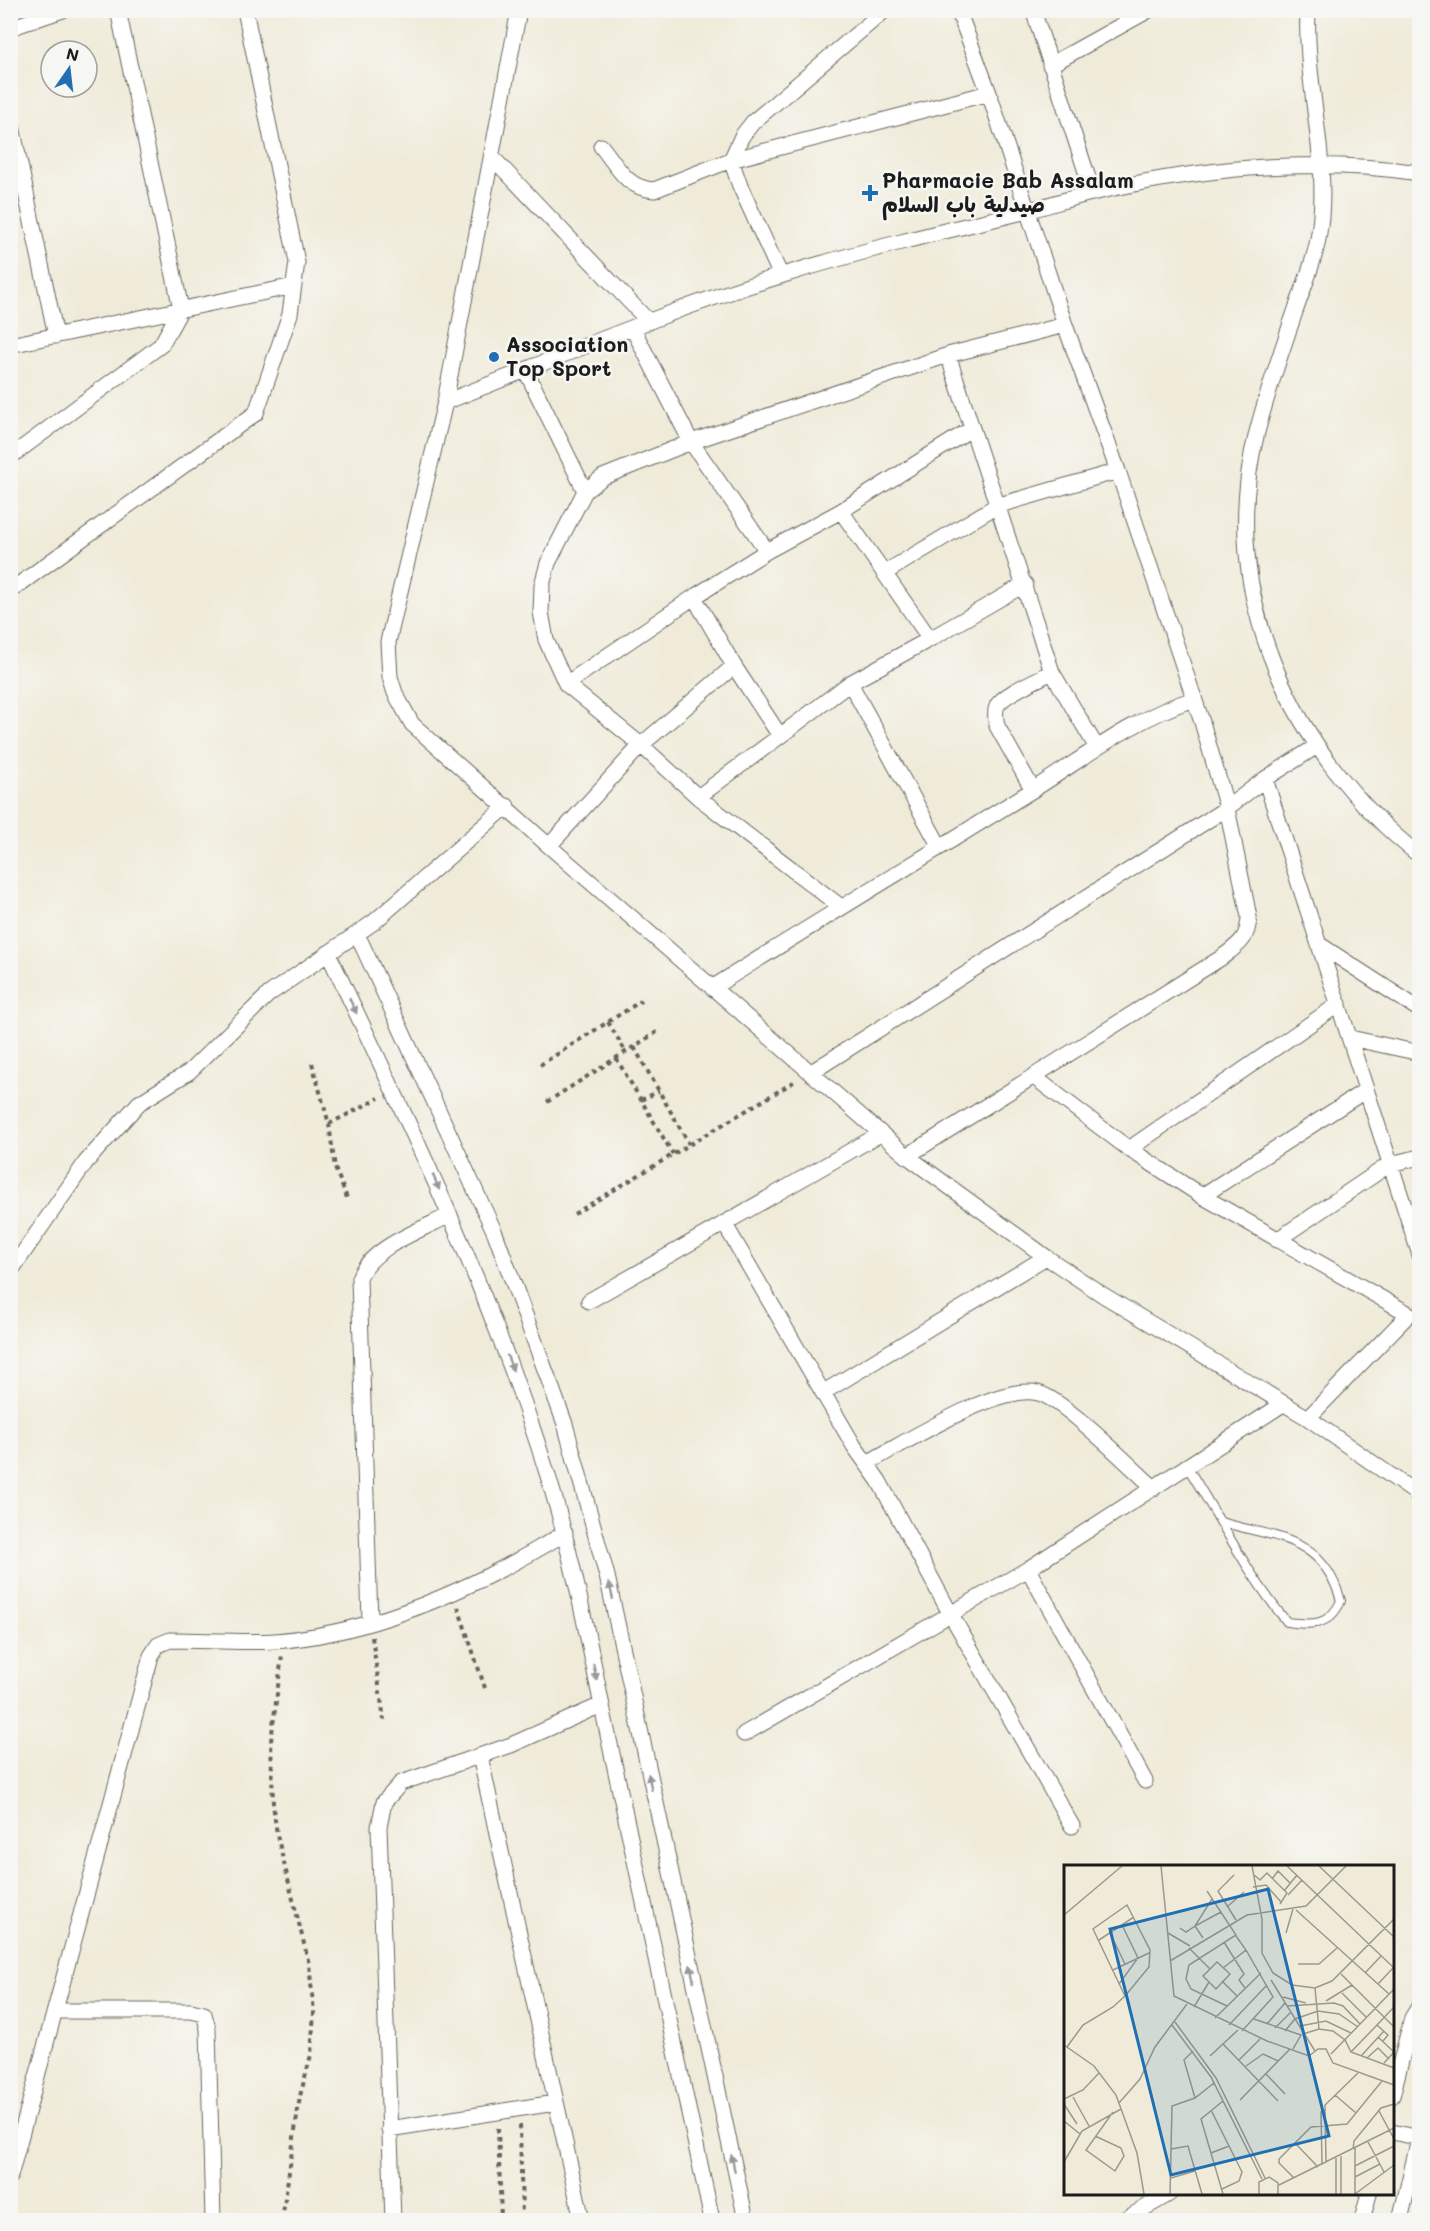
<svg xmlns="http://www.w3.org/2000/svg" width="1430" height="2231" font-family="Mali,'Playpen Sans Arabic',sans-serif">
<rect width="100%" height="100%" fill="#f6f6f2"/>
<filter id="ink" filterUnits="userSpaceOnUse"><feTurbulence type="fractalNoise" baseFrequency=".0167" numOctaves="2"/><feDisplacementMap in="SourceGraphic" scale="12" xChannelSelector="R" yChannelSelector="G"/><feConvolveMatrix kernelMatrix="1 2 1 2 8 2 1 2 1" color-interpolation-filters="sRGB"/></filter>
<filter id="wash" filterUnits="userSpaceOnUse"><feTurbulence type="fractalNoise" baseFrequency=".008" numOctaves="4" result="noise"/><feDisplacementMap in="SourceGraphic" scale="24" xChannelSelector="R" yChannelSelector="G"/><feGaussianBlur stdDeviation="1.35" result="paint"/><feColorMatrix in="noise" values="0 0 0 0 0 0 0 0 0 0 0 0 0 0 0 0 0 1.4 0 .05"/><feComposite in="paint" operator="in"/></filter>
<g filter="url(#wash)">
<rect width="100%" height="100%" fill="#f0ebd9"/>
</g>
<g filter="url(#ink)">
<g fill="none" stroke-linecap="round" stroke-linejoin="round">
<defs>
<path id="service" d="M 1188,1468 C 1220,1519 1248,1575 1287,1622 C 1312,1625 1329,1627 1341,1601 C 1323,1536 1276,1538 1221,1522"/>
<path id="minor" d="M 519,10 L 445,402 L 388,642 L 390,677 L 395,693 L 412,724 L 549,846 L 907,1156 L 1046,1257 L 1103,1295 L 1308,1418 L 1420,1496
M 1033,10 L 1093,193
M 1308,10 C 1304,86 1332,164 1318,239 C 1314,263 1304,286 1296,309 C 1282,349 1268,390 1257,432 C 1215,594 1293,756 1420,856
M 10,28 L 63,10
M 1050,65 L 1149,10
M 10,117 L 56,336
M 601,146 C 618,167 626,188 654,190 L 731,160 L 742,136 L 753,122 L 885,10
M 492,157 L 649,322
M 781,276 L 740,186 L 731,160 L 989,93
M 633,329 L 691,442 L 767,551
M 10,345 L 294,286
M 948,355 L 1052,672 C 1039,679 1003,694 997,706 C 994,713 996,720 997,726 L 1033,790
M 526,371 L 585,491
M 445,402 C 557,358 668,310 783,275 C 861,251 940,232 1019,213 C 1043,207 1067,199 1092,193 C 1199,168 1311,157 1420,173
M 10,457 L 161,345 L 181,309 L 118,10
M 841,511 L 930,639 L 850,683 L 780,736 L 734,666 L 694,597 L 767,551 Z
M 841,511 L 971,429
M 886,572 L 996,506 L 1118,471 L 1065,325
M 10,591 L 256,413 L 290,314 L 297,262 L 245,10
M 930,639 L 1025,584
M 1052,672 L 1097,748
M 850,683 L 940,847
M 566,684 L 694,597
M 1265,779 L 1420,1255
M 698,797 L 780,736
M 549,846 L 641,745 L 734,666
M 841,907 L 698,797 L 641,745 L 566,684 L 546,640 L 541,612 L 542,585 L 548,563 L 585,491 L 603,477 L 691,442 L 948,355 L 1065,325 L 989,93 L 958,10
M 357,934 L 495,1233 L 565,1424 L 607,1576 L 746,2220
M 1320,945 L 1420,1010
M 328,953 C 410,1124 492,1295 548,1476 C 577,1570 593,1667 614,1763 C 646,1916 679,2068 712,2220
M 712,988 C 818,921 925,857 1031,791 C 1084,758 1134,718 1194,699
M 1350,1038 L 1420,1053
M 810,1073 L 1227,808 L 1265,779 L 1317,746
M 1034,1077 L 1129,1149 L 1202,1196 L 1409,1314 L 1308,1418
M 1129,1149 L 1339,1004
M 907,1156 L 1221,958 C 1239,944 1248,940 1249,917 L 1227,808 L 1202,722 L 1118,471
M 1202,1196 L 1366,1090
M 724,1223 L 854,1446 L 879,1481 L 950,1613 L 1072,1826
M 1277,1240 L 1390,1164 L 1420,1157
M 10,1272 L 86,1162 L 139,1103 L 189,1072 L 269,994 L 374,922 L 507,806
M 589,1301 L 880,1134
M 824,1392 L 1046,1257
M 867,1463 C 905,1443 998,1383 1038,1393 C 1062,1398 1132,1468 1154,1488
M 1028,1569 L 1145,1781
M 370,1621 L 359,1278 C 371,1247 421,1230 450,1215
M 744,1734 L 1028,1569 L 1283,1404
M 480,1756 L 582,2220
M 55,2011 L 191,2011 L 204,2014 L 208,2029 L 213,2220
M 1392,2096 L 1412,2018 L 1420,2005
M 389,2129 L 555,2103
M 1392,2132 L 1420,2138
M 10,2176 L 151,1656 L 158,1645 L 170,1640 C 204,1640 240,1643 275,1641 C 376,1633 480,1585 565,1533
M 393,2220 L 379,1827 L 384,1802 L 401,1783 L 511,1745 L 601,1705
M 1124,2220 L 1169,2194
M 1362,2220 L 1369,2194
M 1400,2220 L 1420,2135"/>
</defs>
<use href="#service" stroke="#66645e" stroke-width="10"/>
<use href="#minor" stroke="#66645e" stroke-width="17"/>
<path stroke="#66645e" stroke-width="4" stroke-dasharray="4.5 4.5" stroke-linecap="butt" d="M 608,1022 L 626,1052
M 634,1047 L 689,1144
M 616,1058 L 673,1154
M 312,1063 L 329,1124 L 335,1168 L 347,1198
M 540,1065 L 641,1001
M 641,1100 L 659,1091
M 547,1102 L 660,1030
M 329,1124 L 379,1098
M 574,1214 L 797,1080
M 458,1607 L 485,1688
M 372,1637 L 384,1720
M 520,2125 L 522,2220
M 498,2128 L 501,2220
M 282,2220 L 300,2096 L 311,2055 L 314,2012 L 309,1964 L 277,1835 L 273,1804 L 271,1741 L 282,1655"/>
<use href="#service" stroke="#fff" stroke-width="8"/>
<use href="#minor" stroke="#fff" stroke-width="15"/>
</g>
<defs><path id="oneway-solid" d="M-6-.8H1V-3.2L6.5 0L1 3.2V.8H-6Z" transform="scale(1.5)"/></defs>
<g fill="#999">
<use href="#oneway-solid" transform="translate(353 1006) rotate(64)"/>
<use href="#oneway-solid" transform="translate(436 1182) rotate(67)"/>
<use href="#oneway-solid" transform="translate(510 1363) rotate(69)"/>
<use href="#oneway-solid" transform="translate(611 1591) rotate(-103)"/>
<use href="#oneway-solid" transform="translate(595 1672) rotate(79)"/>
<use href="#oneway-solid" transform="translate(650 1782) rotate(-102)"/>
<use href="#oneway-solid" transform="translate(692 1973) rotate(-102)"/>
<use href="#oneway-solid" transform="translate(733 2163) rotate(-102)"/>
</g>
</g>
<g fill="#1f6fb2" stroke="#f6f6f2" stroke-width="2">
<path d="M867 184h6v6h6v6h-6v6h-6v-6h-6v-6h6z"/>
<circle cx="494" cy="357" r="6"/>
</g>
<g text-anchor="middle" stroke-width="5" stroke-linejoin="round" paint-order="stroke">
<g font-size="21" font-weight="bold" fill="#1c1c1c" stroke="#f6f6f2" text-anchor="start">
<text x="882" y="188">Pharmacie Bab Assalam<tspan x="882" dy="24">صيدلية باب السلام</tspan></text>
<text x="506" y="352">Association<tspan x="506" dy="24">Top Sport</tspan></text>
</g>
</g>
<g transform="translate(1064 1865)">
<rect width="330" height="330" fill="#f0ebd9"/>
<path fill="none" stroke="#9b988d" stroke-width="1.5" d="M 97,1 L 110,131 L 203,176 L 245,191 L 254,184 L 262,184 L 269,198 L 330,220M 188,1 L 198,54 L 198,88 L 209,108 L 228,120 L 251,123 L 268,116 L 330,54M 223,1 L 330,103M 255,1 L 330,72M 189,9 L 196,15 L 203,8 L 223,28 L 216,39M 170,10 L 154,26 L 172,55M 208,14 L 214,6 L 226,18M 189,22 L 202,20 L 217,37M 143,26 L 172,70 L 125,100 L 122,114 L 127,124 L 163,141M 220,26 L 233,10M 224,30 L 238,15M 163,42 L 180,27M 232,45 L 325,129M 0,50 L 58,1M 116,63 L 122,67 L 131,61 L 148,34M 46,68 L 61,99M 104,68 L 126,81M 222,68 L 229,44M 139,73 L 131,61 L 157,47M 35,75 L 70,52M 160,77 L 180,109 L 175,115 L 181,123M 125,83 L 146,104M 106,96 L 183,50 L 242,41 L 282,1M 153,97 L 166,109 L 152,124 L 139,111 ZM 234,99 L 255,99 L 273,83M 159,103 L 182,85 L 172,71M 49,105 L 85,88M 301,108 L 317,91M 277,109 L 330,162M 207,115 L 251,186M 158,116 L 173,131M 55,119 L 74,93 L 58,60M 314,119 L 329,103M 251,123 L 255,164M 278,128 L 302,152M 219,132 L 242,138M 262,136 L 288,120M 223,141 L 270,138 L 279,141 L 296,159M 130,142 L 145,117M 151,153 L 197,108M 190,154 L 237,170 L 229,184M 111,157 L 152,213 L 201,313M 203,159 L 221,138M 108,160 L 147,212 L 198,314M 165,160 L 203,120M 313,160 L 287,187 L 330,203M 236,161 L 262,156 L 287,168M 211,163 L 227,147M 178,166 L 209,132 L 182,85M 221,166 L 231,154 L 254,146 L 275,149 L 294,162M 239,169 L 255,164 L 269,166 L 281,175 L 287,187M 314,172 L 330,187 L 320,198M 319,176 L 324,170 L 313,160 L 330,142M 159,179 L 214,236M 0,180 L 30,201 L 52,230 L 73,288 L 80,329M 3,182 L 19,160 L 49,142 L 61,131 L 85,102 L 86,85 L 63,40 L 29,64 L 61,131M 129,186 L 120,195 L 131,233M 267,189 L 330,124M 146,191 L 174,165M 297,191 L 320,166M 303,193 L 314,183 L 325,194M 175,195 L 196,174M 182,201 L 199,189 L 214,196M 202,209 L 221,229M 271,230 L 292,248M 9,232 L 25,261M 0,234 L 19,225 L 35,208M 176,235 L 226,184M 159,236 L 137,254 L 159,329M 55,238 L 76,214 L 91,182 L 123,139M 0,239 L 13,259M 147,245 L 178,307 L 175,316 L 158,324M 315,246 L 330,274M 0,256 L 16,269M 31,271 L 57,283 L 60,291 L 51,306 L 22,285 L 49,247M 304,277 L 320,307M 231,278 L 254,302M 291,283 L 291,329M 107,284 L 124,281 L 138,329M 289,284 L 290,276 L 317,243 L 330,239M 147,288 L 165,281M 277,291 L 277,329M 272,293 L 272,329M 0,297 L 18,266 L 57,244M 262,298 L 261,240 L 294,208M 258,300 L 257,247 L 261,245M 291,301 L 330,281M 291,312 L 316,299M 107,313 L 131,306M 230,313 L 215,298 L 215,294 L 247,262 L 283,259 L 318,216M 215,320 L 330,263M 106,329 L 108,241 L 131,233 L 150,218M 195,329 L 195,317 L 205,312 L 214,318 L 214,329M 291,329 L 330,300"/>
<path fill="#1f6fb2" fill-opacity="0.15" stroke="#1f6fb2" stroke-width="3" d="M 204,24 L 265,271 L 107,310 L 46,64 Z"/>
<rect width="330" height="330" fill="none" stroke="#1c1c1c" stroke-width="3"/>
</g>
<rect width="1430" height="2231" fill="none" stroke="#f6f6f2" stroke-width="36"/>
<g transform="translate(69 69) rotate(14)"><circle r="28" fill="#f6f6f2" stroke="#9f9f9c" stroke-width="1.5"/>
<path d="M0-4.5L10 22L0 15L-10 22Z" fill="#1f6fb2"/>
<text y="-9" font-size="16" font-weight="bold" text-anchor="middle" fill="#1c1c1c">N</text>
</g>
</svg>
